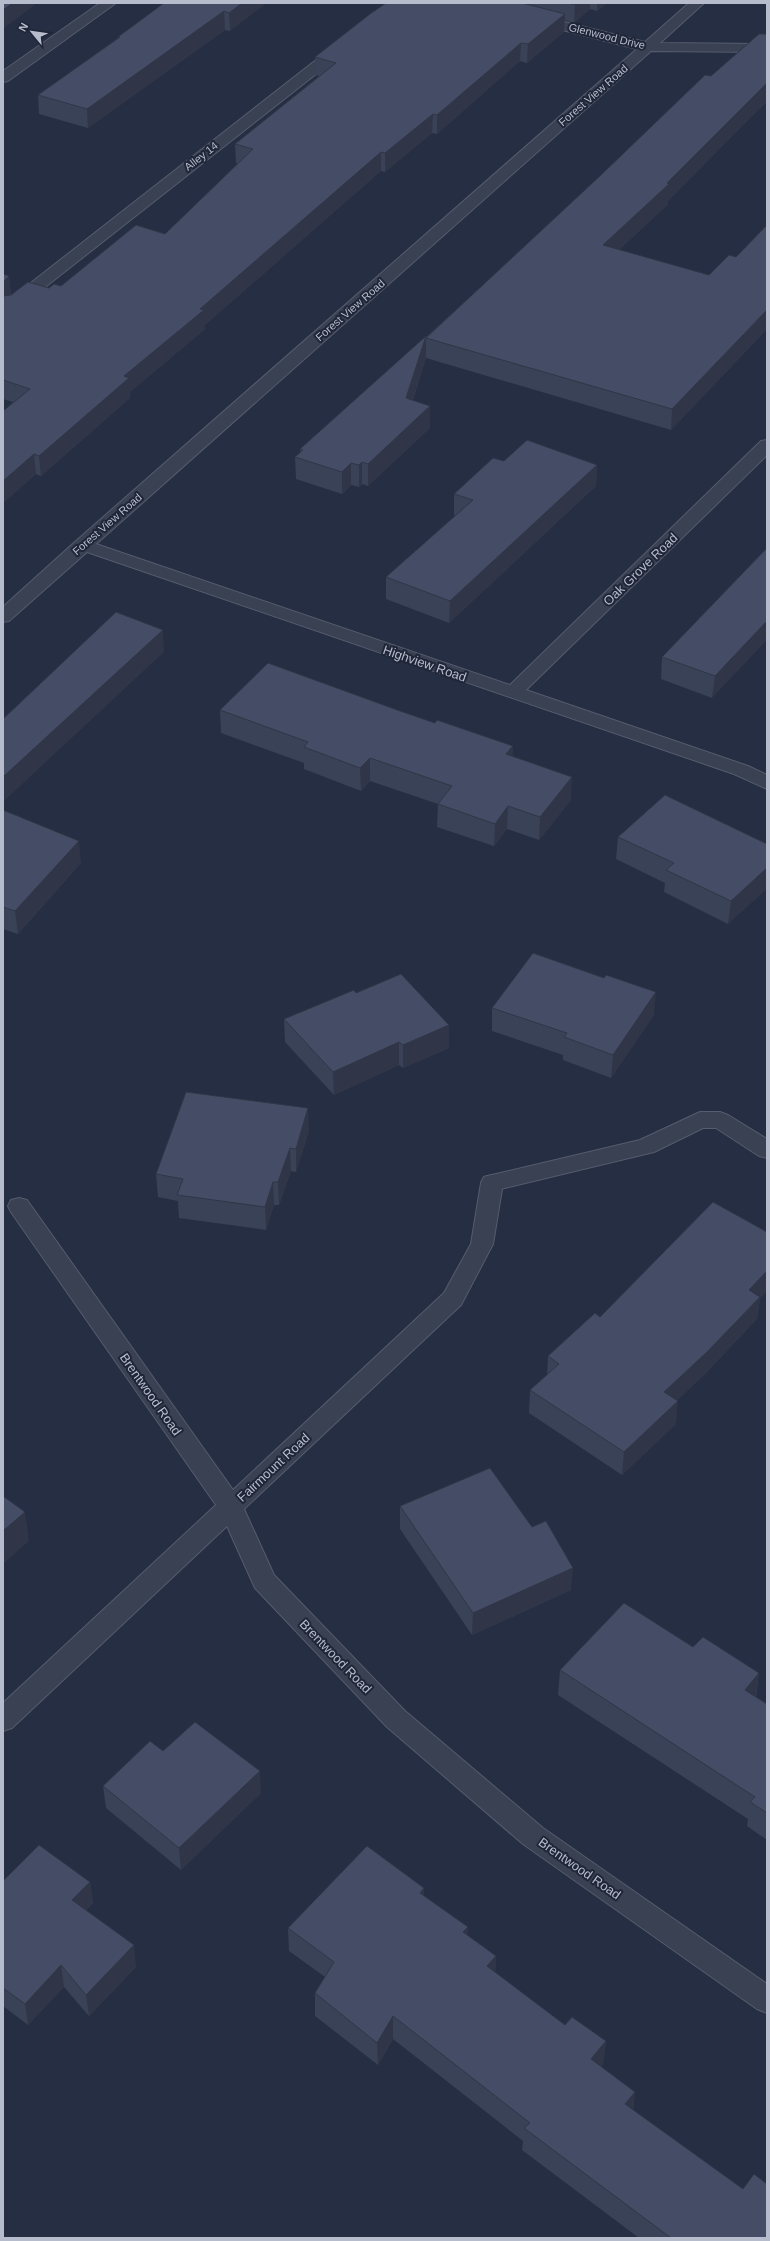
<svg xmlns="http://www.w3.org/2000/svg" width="770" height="2241" font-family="Helvetica,sans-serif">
<rect width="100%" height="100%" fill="#252e43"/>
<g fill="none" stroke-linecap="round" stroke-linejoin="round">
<defs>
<path id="lane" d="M 339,45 L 344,46 L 346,49 L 344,52 L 21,306 L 9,306 L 7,303 L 9,300 L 334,46 Z
M 700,1112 L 720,1112 L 728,1115 L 767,1139 L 767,1158 L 759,1156 L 716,1128 L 703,1128 L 654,1152 L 492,1191 L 484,1189 L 481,1183 L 484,1177 L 492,1175 L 640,1140 Z"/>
<path id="street" d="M 100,3 L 116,3 L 8,81 L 3,82 L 3,71 Z
M 689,3 L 704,3 L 660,43 L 767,44 L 767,52 L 651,51 L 96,544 L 510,685 L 761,441 L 767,440 L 767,455 L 526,690 L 748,766 L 767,775 L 767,789 L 734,774 L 87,552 L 9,621 L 3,622 L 3,607 L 76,541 L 637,49 L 531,22 L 529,19 L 531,16 L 536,15 L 645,42 Z
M 492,1175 L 500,1177 L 503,1183 L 493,1244 L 461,1305 L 244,1509 L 274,1575 L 405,1711 L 543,1828 L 767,1984 L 767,2013 L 757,2009 L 523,1844 L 387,1727 L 255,1588 L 227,1526 L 12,1728 L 3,1731 L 3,1703 L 216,1505 L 11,1212 L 8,1206 L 11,1200 L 19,1198 L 27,1200 L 233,1490 L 444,1293 L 471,1244 L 481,1183 L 484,1177 Z"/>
</defs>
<use href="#lane" stroke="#555c6d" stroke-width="2"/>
<use href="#street" stroke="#555c6d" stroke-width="2"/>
<use href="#lane" fill="#3a4152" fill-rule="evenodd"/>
<use href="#street" fill="#3a4152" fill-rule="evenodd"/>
</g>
<path fill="#3a4257" d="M 164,3 L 266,3 L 230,31 L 225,30 L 88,128 L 39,114 L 38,95 L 118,38 L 118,37 Z
M 386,3 L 607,3 L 597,11 L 590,9 L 574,23 L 564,20 L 564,32 L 527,63 L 520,61 L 437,134 L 432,133 L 385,172 L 381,171 L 205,325 L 205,329 L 130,392 L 130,398 L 41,476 L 36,474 L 3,503 L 3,411 L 13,402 L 3,399 L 3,274 L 9,276 L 11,295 L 61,286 L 165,234 L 238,164 L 236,163 L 235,144 L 319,76 L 315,75 L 315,57 Z
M 767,34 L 767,101 L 668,201 L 668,204 L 619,250 L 709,275 L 736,257 L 767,225 L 767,329 L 671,430 L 426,358 L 413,400 L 430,428 L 368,486 L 362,484 L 359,487 L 351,485 L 342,494 L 296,479 L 295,457 L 300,453 L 300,449 L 426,337 L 711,76 Z
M 504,461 L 597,465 L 596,486 L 449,623 L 386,599 L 386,577 L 455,516 L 454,515 L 454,494 Z
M 767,548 L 712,698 L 661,679 L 662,657 Z
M 220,710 L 513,757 L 571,800 L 539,840 L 507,829 L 494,846 L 437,827 L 438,804 L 370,781 L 361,791 L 304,769 L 304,763 L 221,733 Z
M 3,810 L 81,863 L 18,934 L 3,929 Z
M 618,837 L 767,844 L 728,924 L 664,892 L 665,883 L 616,859 Z
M 356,993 L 449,1048 L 403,1068 L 399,1065 L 334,1095 L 285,1042 L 284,1019 Z
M 492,1008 L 654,1015 L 611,1078 L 563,1060 L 563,1055 L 492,1031 Z
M 309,1131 L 296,1172 L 291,1171 L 279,1205 L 274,1205 L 266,1230 L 179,1218 L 178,1201 L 158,1197 L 156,1174 Z
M 760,1298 L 757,1319 L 704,1375 L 677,1400 L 676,1424 L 622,1475 L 529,1413 L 530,1390 L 547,1375 L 548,1356 L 600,1317 Z
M 400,1506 L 571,1590 L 472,1635 L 400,1529 Z
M 560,1670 L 759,1673 L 756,1697 L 767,1704 L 767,1840 L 747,1826 L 748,1819 L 558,1695 Z
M 103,1786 L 261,1793 L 181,1870 L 106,1808 Z
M 3,1881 L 90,1882 L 93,1903 L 86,1910 L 136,1967 L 89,2016 L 64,1987 L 28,2025 L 3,2006 Z
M 424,1888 L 424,1896 L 468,1927 L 467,1935 L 496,1956 L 495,1973 L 565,2025 L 606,2041 L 603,2064 L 601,2067 L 635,2092 L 633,2110 L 767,2238 L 639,2238 L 522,2150 L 523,2141 L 393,2039 L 378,2065 L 315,2016 L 315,1993 L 325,1977 L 289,1951 L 288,1928 Z"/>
<path fill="#303647" d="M 13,3 L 37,3 L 3,29 L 3,10 Z
M 242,3 L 266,3 L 230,31 L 229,13 Z
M 577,3 L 590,3 L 590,9 L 574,23 L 575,5 Z
M 597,3 L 607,3 L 597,11 Z
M 224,11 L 225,30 L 88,128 L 87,109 Z
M 565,14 L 564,32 L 527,63 L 528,44 Z
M 521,43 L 520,61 L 437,134 L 437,115 Z
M 767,83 L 767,101 L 668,201 L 668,204 L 602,266 L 603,245 Z
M 433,114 L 432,133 L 385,172 L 385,153 Z
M 381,152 L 381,171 L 205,325 L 205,329 L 130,392 L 130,398 L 41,476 L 39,456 L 124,376 L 200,309 Z
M 9,276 L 11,296 L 3,303 L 3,282 Z
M 767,310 L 767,329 L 671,430 L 672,409 Z
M 426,336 L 426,358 L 406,420 L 406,398 Z
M 430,406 L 430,428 L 368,486 L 368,464 Z
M 34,454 L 36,474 L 3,503 L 3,481 Z
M 362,462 L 362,484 L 359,487 L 359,465 Z
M 351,463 L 351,485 L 342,494 L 342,472 Z
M 597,465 L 596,486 L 449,623 L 450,601 Z
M 767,621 L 767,640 L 712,698 L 715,676 Z
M 163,630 L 164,652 L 3,802 L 3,777 Z
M 513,746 L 513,769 L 506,754 Z
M 370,758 L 370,781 L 361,791 L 360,768 Z
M 572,777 L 571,800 L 539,840 L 540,817 Z
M 508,806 L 507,829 L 494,846 L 495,824 Z
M 79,841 L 81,863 L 18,934 L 15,911 Z
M 767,868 L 767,889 L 728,924 L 731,901 Z
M 656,992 L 654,1015 L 611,1078 L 613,1055 Z
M 449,1025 L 449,1048 L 403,1068 L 403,1045 Z
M 399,1042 L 399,1065 L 334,1095 L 333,1072 Z
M 308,1108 L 309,1131 L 296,1172 L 296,1149 Z
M 290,1148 L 291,1171 L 279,1205 L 278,1182 Z
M 273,1182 L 274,1205 L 266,1230 L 265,1207 Z
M 767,1271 L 767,1291 L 760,1298 L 757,1319 L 704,1375 L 662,1415 L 664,1392 L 749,1290 Z
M 678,1401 L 676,1424 L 622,1475 L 624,1452 Z
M 25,1512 L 29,1541 L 3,1564 L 3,1531 Z
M 573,1568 L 571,1590 L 472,1635 L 473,1613 Z
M 759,1673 L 755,1698 L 745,1690 Z
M 260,1771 L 261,1793 L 181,1870 L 179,1848 Z
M 90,1882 L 93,1903 L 75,1921 L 72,1900 Z
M 424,1888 L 423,1912 L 420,1893 Z
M 468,1927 L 467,1950 L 463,1932 Z
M 134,1945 L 136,1967 L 89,2016 L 86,1995 Z
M 496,1956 L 495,1979 L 487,1966 Z
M 61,1965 L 64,1987 L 28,2025 L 25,2004 Z
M 393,2016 L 393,2039 L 378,2065 L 377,2043 Z
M 606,2041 L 603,2064 L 588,2082 L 591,2059 Z
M 635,2092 L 632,2114 L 625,2104 Z"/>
<path fill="#444d65" stroke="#303647" d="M 3,3 L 13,3 L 3,10 Z
M 164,3 L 242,3 L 229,13 L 224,11 L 87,109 L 38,95 L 120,37 L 118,37 Z
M 386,3 L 522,3 L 565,14 L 528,44 L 521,43 L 437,115 L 433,114 L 385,153 L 381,152 L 200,309 L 204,310 L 124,376 L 129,378 L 39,456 L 34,454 L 3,481 L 3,411 L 30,389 L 3,380 L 3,296 L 11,295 L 28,282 L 49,288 L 54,284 L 61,286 L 136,225 L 165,234 L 253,149 L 235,144 L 336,63 L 315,57 L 370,14 Z
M 569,3 L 577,3 L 575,5 Z
M 759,34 L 767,34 L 767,83 L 667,183 L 669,184 L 603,245 L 709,275 L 729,255 L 736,257 L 767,225 L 767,310 L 672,409 L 426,338 L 601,175 L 705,75 L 711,76 Z
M 3,274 L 9,276 L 3,282 Z
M 426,336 L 406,398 L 430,406 L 368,464 L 362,462 L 359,465 L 351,463 L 342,472 L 295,457 L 303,450 L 300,449 Z
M 527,440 L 597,465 L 450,601 L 386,577 L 473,500 L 454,494 L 493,458 L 504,461 Z
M 767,548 L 767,621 L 715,676 L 662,657 Z
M 116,612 L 163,630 L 3,777 L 3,719 Z
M 268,663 L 400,711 L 435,723 L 437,720 L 513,746 L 506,754 L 572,777 L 540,817 L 508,806 L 495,824 L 438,804 L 452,786 L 370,758 L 360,768 L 304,747 L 308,742 L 220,710 Z
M 665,795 L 767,844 L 767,868 L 731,901 L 666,870 L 674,863 L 618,837 Z
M 3,810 L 79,841 L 15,911 L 3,907 Z
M 533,953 L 604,978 L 606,975 L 656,992 L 613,1055 L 564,1037 L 567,1033 L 492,1008 Z
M 401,974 L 449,1025 L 403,1045 L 399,1042 L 333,1072 L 284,1019 L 354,990 L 356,993 Z
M 186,1092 L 308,1108 L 296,1149 L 290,1148 L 278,1182 L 273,1182 L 265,1207 L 177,1195 L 183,1179 L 156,1174 Z
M 713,1202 L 767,1232 L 767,1271 L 749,1290 L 760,1297 L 707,1352 L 664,1392 L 678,1401 L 624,1452 L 530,1390 L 559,1364 L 548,1356 L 595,1313 L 600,1317 Z
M 490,1468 L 532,1527 L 546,1521 L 573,1568 L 473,1613 L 400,1506 Z
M 3,1496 L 25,1512 L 3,1531 Z
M 624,1603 L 693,1647 L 703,1637 L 759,1673 L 745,1690 L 767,1704 L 767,1813 L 750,1802 L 755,1797 L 560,1670 Z
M 195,1722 L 260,1771 L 179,1848 L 103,1786 L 150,1741 L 163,1751 Z
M 39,1845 L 90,1882 L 72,1900 L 134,1945 L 86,1995 L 61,1965 L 25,2004 L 3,1988 L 3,1881 Z
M 367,1846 L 424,1888 L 420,1893 L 468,1927 L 463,1932 L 496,1956 L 487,1966 L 565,2025 L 572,2017 L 606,2041 L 591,2059 L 635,2092 L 625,2104 L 743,2189 L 754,2174 L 767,2184 L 767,2238 L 671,2238 L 524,2128 L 530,2123 L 393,2016 L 377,2043 L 315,1993 L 334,1962 L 288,1928 Z"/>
<g text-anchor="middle" stroke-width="4" stroke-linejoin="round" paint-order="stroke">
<g font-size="11" fill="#b7bccc" stroke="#1f2638">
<text transform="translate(607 36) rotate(14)" y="4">Glenwood Drive</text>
<text transform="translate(593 95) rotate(-41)" y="4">Forest View Road</text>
<text transform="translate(201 156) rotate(-38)" y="4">Alley 14</text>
<text transform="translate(350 310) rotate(-41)" y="4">Forest View Road</text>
<text transform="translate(107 524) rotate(-41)" y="4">Forest View Road</text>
</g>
<g font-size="13" fill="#b7bccc" stroke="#1f2638">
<text transform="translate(640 569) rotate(-44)" y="5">Oak Grove Road</text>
<text transform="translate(425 663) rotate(19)" y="5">Highview Road</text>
<text transform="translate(151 1394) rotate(55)" y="5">Brentwood Road</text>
<text transform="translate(273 1467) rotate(-43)" y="5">Fairmount Road</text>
<text transform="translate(336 1656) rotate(46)" y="5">Brentwood Road</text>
<text transform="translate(580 1868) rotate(35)" y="5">Brentwood Road</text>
</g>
</g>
<rect width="770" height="2241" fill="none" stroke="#b7bccc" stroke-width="8"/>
<g transform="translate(32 32) rotate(299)" stroke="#1f2638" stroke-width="3" paint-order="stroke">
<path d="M0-3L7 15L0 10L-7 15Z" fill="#b7bccc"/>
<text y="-6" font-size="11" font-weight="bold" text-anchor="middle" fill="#b7bccc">N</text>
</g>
</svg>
